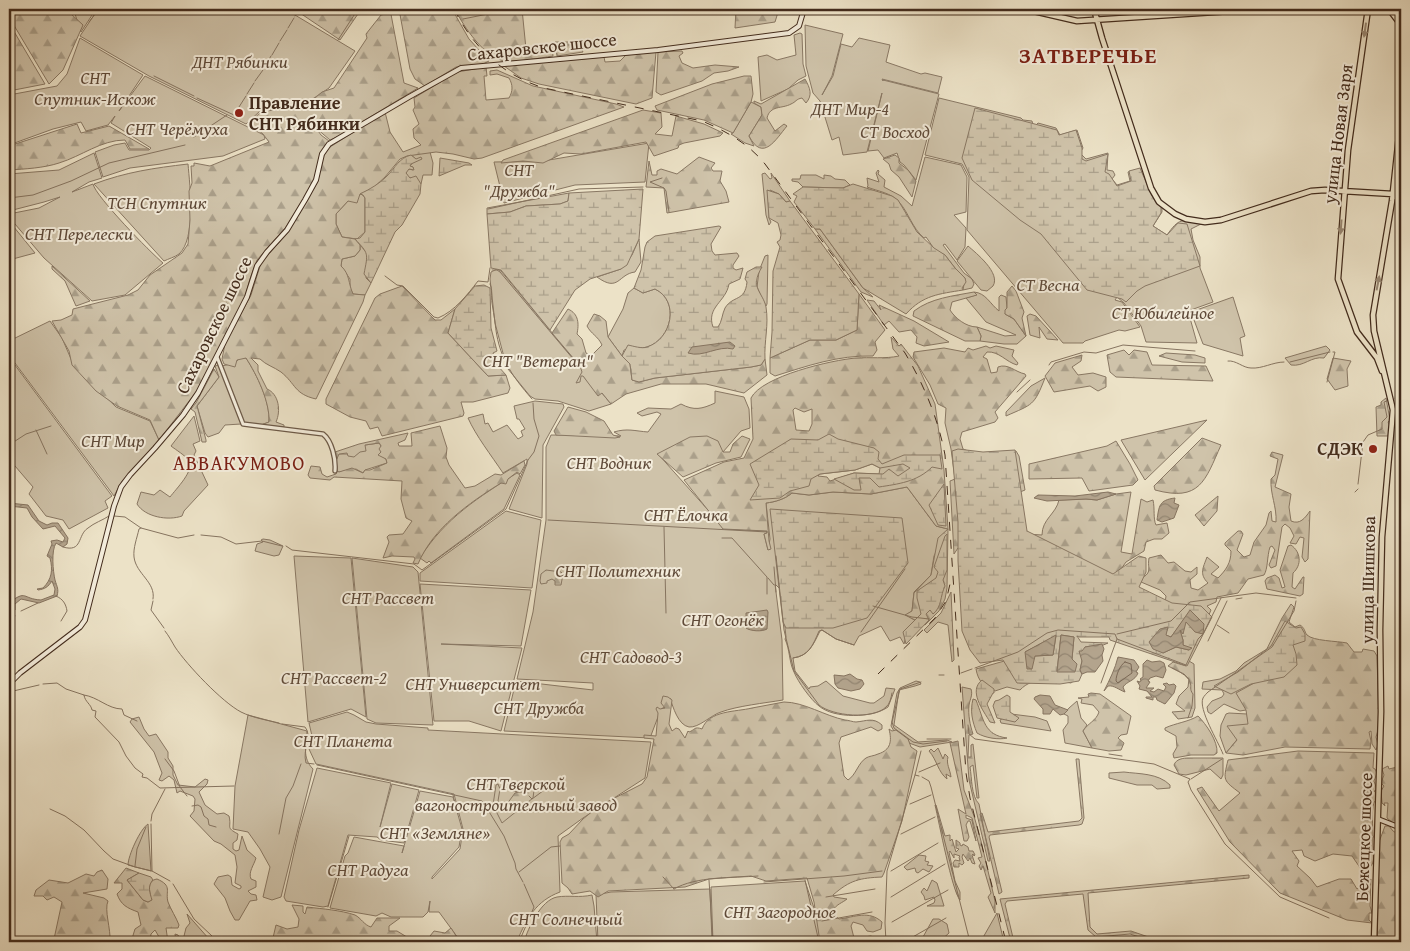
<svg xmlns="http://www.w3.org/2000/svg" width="1410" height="951" font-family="'Gentium Book Plus',serif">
<defs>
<pattern id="forest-firs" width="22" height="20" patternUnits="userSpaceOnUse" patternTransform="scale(1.25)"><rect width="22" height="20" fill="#cfc3aa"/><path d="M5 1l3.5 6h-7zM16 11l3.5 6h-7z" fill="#aa9f8a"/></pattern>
<pattern id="wetland-marsh" width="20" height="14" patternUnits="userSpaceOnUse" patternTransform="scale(1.25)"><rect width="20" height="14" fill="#cfc3aa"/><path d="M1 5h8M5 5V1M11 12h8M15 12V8" fill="none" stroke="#aa9f8a"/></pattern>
<pattern id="water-waves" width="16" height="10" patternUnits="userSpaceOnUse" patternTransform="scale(1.25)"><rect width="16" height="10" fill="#b3a48d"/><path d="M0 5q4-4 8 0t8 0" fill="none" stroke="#938673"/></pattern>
</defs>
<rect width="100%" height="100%" fill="#ece2c7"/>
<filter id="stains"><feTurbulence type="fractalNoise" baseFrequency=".004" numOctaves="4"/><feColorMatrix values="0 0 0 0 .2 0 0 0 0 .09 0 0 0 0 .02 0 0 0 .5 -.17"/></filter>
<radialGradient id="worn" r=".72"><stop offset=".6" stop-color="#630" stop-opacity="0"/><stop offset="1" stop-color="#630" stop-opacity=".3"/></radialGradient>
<path fill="#cfc3aa" stroke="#897864" d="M 63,9 L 96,9 L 81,32 L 75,14 Z
M 98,9 L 285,9 L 355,51 L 329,88 L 302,106 L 260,111 L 246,124 L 149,76 L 80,36 Z
M 805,25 L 843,34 L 832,76 L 822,95 L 833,76 L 841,44 L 852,47 L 859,38 L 890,45 L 886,62 L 921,74 L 925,73 L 942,77 L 938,93 L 882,79 L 883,81 L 883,80 L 939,94 L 916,180 L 904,165 L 900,162 L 897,153 L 884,158 L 878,150 L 868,151 L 882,93 L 867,152 L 843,155 L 839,137 L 832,140 L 820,101 L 813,93 L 806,66 Z
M 800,33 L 802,34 L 803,64 L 806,76 L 798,80 L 788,89 L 761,101 L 758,57 L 767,55 L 777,60 L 796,55 L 794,35 Z
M 80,38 L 143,75 L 119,111 L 145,76 L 264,135 L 265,139 L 223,156 L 130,168 L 103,177 L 95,152 L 114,145 L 125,143 L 129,150 L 149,150 L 151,148 L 111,123 L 115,116 L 108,125 L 86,131 L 81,122 L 53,129 L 9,145 L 9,95 L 57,86 L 67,74 Z
M 939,98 L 1021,118 L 1023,120 L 1032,121 L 1033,125 L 1035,126 L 1038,123 L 1056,128 L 1060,135 L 1077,130 L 1083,148 L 1080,153 L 1086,159 L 1108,153 L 1107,170 L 1113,171 L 1115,175 L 1112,179 L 1117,185 L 1130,181 L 1128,172 L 1135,170 L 1145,176 L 1152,196 L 1162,207 L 1162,212 L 1153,226 L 1167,235 C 1179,218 1181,219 1201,224 L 1191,229 L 1193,240 L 1200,257 L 1200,268 L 1213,302 L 1188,311 L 1197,343 L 1146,342 L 1141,326 L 1124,303 L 1117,297 L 1115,300 L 1122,302 L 1140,327 L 1125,331 L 1119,330 L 1085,341 L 1083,343 L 1063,343 L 967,230 L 969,177 L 962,164 L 925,155 Z
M 751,102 L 761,107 L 762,115 L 749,136 L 754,146 L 745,143 L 731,134 L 733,133 Z
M 649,143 L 645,182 L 575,185 L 504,203 L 494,162 L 543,161 Z
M 430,152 L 433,163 L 432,175 L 423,175 L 421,184 L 417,180 L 408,177 L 406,173 L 407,170 L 409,169 L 413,170 L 413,167 L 410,166 L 416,159 L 411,155 Z
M 94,153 L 102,178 L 89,182 L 72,192 L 93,184 C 96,197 150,252 163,263 L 125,295 L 92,301 L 44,258 L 9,217 L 9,214 L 39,208 L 60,197 L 44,202 L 9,211 L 9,174 L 59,170 Z
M 925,157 L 961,165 L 967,177 L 966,212 L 954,215 L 966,228 L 965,247 L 957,260 L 945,244 L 943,245 L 964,273 L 972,279 L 974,284 L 972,288 L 963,290 L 965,278 L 955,268 L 945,255 L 935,250 L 926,237 L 924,238 C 912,228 909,213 899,202 C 892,193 877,191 867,187 L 868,186 L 867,178 L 879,182 L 876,173 L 878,170 L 879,171 L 878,174 L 885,180 L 884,187 L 901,196 L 912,206 Z
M 188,164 C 190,186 196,239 179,254 C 175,257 168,259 164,261 L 94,184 C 126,172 154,168 188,164 Z
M 765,173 L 770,179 L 772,178 L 771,173 L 790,201 L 786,202 L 779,194 L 770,190 L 769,218 L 771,222 L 769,225 L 766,215 L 762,174 Z
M 801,175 L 816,175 L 824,179 L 824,175 L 831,176 L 835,179 L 845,180 L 850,185 L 843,188 L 803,187 L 798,182 L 792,181 L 792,179 L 800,179 Z
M 569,193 L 568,201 L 560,204 L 526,206 L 510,212 L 487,214 L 487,208 Z
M 360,194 L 363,195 L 365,198 L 365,232 L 357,239 L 342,237 L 336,224 L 336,214 L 348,201 Z
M 9,221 L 35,253 L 9,260 Z
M 815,229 L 820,229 L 863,288 L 873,297 L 861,292 Z
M 639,239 L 641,262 L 635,272 C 618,274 619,293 597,277 L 621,269 L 632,255 Z
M 360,245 L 367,253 L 366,278 L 371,283 L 365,295 L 353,294 L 350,288 L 350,279 L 341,266 L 342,259 L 355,256 L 360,250 Z
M 968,246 C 976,253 1001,273 993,286 C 991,288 989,289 987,291 L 981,290 L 957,261 Z
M 768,255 L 767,304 L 766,306 L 757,287 L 759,271 L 765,256 Z
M 497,269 L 501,271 L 611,404 L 589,411 L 558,401 L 535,399 L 530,396 L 508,369 L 504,357 L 495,323 L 490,279 L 491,272 Z
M 634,288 L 643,293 L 655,289 C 680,301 672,339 647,347 C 641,349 631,348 624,350 L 622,356 L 608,337 L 623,309 L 628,293 Z
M 974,292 C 986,293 990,304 999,311 L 999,297 L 1001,295 L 1006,297 L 1007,308 L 1005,314 L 1014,319 L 1026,336 L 1017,344 L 1004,344 L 980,341 L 981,336 L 977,327 L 1005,336 L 1016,335 L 986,322 L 966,298 L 976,295 Z
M 1233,297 L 1245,336 L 1240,338 L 1243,356 L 1203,344 L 1191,312 Z
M 50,321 L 62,338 L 74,366 L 116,407 L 150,421 L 159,440 L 122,481 L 114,496 L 9,355 L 9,341 Z
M 1326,346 L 1330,350 L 1324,358 C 1311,356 1304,367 1291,365 L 1285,358 Z
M 9,357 L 112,496 L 105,501 L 108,508 L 69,529 L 63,520 L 46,516 L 29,494 L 33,487 L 9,459 Z
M 240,358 L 246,358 C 257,375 270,401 269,422 L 261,425 L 243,422 L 222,366 L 235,363 Z
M 219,365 L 241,424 L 225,425 L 219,433 L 208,437 L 205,433 L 197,406 L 219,377 L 215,366 Z
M 715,391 L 744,397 L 749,409 L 750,428 L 741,431 L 723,452 L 658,454 L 725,529 L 767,531 L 767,534 L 764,534 L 768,550 L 770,539 L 766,503 C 775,502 785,499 792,493 L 809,495 L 833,492 L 871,494 L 907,487 L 936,526 L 948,529 L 934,556 L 931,575 L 914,592 L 912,611 L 906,615 L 918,622 L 908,628 L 904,644 L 900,637 L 890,641 L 881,626 L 859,636 L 854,645 L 836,639 L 822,630 L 819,631 C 813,645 809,656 793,658 L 795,671 L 809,689 L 810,687 L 818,686 L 826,681 L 843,696 L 870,703 L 874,703 L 884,696 L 886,688 L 895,689 L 888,707 C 873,718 834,719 819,706 C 811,700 798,682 794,672 C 789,662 790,650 785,639 L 786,637 L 781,590 L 775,584 L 782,640 L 783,700 C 765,703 737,706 721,712 C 711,715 699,728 689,727 C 678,725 673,707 670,698 L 670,704 L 661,709 L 650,738 L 504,731 L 516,681 L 593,690 L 593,683 L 517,679 L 533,612 L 546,520 L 546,447 L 551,435 L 621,436 L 614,432 C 627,428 635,431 648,432 L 661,414 L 657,412 L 642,416 L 637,413 L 648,408 L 671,409 L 681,404 C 694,411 702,409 715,403 Z
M 535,401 L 563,404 L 564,407 L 543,445 L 542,518 L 509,509 L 527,464 L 527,459 L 503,473 C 491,455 476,436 468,418 L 483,414 L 485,424 L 488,423 L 493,432 L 507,425 L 518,439 L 523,436 L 521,431 L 525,429 L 519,419 L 517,419 L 514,406 Z
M 194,416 L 200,441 L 193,444 L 196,451 L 194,455 L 208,485 L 184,511 L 182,516 C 168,521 145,517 137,504 L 141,492 L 154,495 L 160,490 L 170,497 C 176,489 195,470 189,461 C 185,455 176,450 171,446 Z
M 379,443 L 381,445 L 382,452 L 379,454 L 386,459 L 387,463 L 365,470 L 363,473 L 356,469 L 339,472 L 337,471 L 336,461 L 338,454 L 357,454 L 365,445 Z
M 517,473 L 520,475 L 504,509 L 431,563 L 429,561 L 427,563 L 420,558 C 445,518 479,497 517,473 Z
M 506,511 L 541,520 L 532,588 L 420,581 L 420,573 Z
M 263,539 L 270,540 L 283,546 L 279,555 L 274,556 L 255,551 L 257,544 L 263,542 L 261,540 Z
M 294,556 L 351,558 L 366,717 L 351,709 L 308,722 Z
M 352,558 L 413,567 L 418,572 L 433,725 L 376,723 L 367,719 Z
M 420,584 L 531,590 L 521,646 L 441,644 L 522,648 L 501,731 L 469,721 L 434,721 Z
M 1267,649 L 1260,663 L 1265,677 L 1246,710 L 1240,711 L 1224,704 L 1211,714 L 1208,712 L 1207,707 L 1212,701 L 1222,697 L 1224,694 L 1222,690 L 1202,689 L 1203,682 L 1220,679 L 1236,671 L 1244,663 Z
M 916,681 L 920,682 L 921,684 C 913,687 906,688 899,690 L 894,725 L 918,742 L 947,740 L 952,742 L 920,747 L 909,743 L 908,739 L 896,730 L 894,731 L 891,726 L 897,693 L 900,688 Z
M 1077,701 L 1081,718 L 1087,725 L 1083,731 L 1092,748 L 1065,743 L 1063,730 L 1068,723 L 1068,716 L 1064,714 L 1069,708 Z
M 347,712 L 354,715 L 366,722 L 376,724 L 428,728 L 428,730 L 651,742 L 645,778 L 583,818 L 558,836 L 560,892 C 536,901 527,918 517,941 L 461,942 L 439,912 L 429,912 L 430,901 L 428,912 L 423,917 L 391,917 L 382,913 L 376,916 L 330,908 L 345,856 L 348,853 L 354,837 L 404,846 L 402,853 L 420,791 L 453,797 L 462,829 L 459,847 L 432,877 L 432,879 L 460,849 L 463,829 L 454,794 L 316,764 L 309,749 L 312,736 L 309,723 Z
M 1229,713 L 1247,714 L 1249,725 L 1226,753 L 1220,736 L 1221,725 L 1226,714 Z
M 1011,714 L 1035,717 L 1047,721 L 1051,731 L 1001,723 L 1000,720 Z
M 248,715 L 307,731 C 306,745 302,758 313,769 L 281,897 L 272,900 L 263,897 L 270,867 L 260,849 L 248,832 L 233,829 L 235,786 Z
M 139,717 L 144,729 L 149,736 L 156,734 L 168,752 L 168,758 L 173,766 L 173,775 L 178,785 L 195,787 L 205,779 L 208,780 L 207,784 L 199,792 L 205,805 L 217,814 L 224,813 L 229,816 C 232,828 225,827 238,834 L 237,840 L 233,843 L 233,849 L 236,851 L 239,850 L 242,836 L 247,850 L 256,858 C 254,865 248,872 251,879 L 256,881 L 256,887 L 248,891 L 251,894 L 256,895 L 257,900 L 250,901 L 239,920 L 235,920 L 230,911 L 225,898 L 214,884 L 218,877 L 228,875 L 231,877 L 232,885 L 239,889 L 241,888 L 241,886 L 235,883 L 237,867 L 235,855 L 221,844 L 214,841 L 190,816 L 194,811 L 195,799 L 193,796 L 180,791 L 177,793 L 174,780 L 169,776 L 162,781 L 159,780 L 162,773 L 154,752 L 130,722 L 132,719 Z
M 938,748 L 943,759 L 945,754 L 948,757 C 946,764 950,769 951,777 L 946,774 L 947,779 C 938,772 937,760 929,751 L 931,749 L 934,752 Z
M 317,768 L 391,783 L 380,827 L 392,784 L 419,790 L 404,843 L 381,840 L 377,837 L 348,835 L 328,906 L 323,907 L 286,901 L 284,897 L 299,830 Z
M 1124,772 C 1139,774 1158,773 1170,785 L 1170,788 L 1157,789 L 1152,785 L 1137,785 L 1109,778 L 1109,773 Z
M 148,824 L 151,871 L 128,865 C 128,856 140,829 148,824 Z
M 919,855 L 926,856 L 925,861 L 929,862 L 927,865 L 933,866 L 929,872 L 923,869 L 918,873 L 916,872 L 915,868 L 907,870 L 904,867 Z
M 932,880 L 937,883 L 944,906 L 927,906 L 934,903 L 935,900 L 934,897 L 925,900 L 924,896 L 921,892 L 924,888 L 927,891 Z
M 805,881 L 819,923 L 820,942 L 713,942 L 711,887 Z
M 710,889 L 712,942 L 598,942 L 596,895 L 611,892 Z
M 592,895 L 594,906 L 597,942 L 524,942 C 528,928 541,900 557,897 C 569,895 579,898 592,895 Z
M 997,913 L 1004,942 L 982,942 L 981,941 Z
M 187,914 L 209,939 L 209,942 L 176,942 L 175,934 L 178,935 L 182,941 L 183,940 L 186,928 L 190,923 Z
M 933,919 L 939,919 L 947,924 L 949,933 L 939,942 L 912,942 L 923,937 Z"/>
<path fill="url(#forest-firs)" stroke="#897864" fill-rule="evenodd" d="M 9,9 L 59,9 L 64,14 L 70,13 L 83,25 L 63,70 L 49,84 L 9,17 Z
M 294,9 L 376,9 L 370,11 L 360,11 L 340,40 Z
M 385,9 L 390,9 L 404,83 L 418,88 L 337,137 L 330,140 L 316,128 L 321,135 L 329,141 L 320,157 L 313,183 L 286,227 L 257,260 L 250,279 L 245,297 L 203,383 L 159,440 L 150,420 L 117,406 L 96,391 L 72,365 L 69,351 L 52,321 L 61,320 L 72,315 L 73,309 L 128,295 L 138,290 L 150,275 L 182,253 L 188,244 L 190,220 L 189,191 L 192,183 L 191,166 L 194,166 L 194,163 L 210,166 L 269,142 L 263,134 L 249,123 L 262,111 L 298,109 L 307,105 L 322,92 L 334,88 L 367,38 L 366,34 L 381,15 L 386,14 Z
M 399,9 L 452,9 L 469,39 L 489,61 L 483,64 L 456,67 L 425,86 L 415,79 L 410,69 Z
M 455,9 L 522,9 L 526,49 L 552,46 L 553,56 C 539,58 520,62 506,61 C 486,60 463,26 455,9 Z
M 736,9 L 779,9 L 775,22 L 735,28 Z
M 9,23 L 45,84 L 9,91 Z
M 555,42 L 578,42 L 583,52 L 557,56 Z
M 682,51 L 683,53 L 679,56 L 682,63 L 693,68 L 715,65 L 739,67 L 728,71 L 714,73 L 702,81 L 661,95 L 656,92 L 658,52 Z
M 656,52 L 652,98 L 636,104 L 539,84 L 521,78 L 504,66 L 604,57 L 605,62 L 620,61 L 626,55 Z
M 486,67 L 487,76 L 484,76 L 486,100 L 509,98 C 513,91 513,85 509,78 L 497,74 L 490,75 L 490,71 L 497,70 L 533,86 L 616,104 L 624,107 L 482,158 L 474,159 L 453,154 L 436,152 L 407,156 L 400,159 L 385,177 L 373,188 L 360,194 L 357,203 L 348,201 L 336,214 L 336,224 L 342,237 L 355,239 L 360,245 L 360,250 L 355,256 L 342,259 L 341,266 C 350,274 348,283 353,294 L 365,295 L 363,302 L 316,399 C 294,394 296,384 281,372 C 274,367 266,365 260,359 L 251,358 L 258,365 L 258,371 L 267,389 C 279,394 281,411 276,422 L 284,425 L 284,427 L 261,425 L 269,422 C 270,402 257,375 246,358 L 237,360 L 235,367 L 224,364 L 222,359 L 225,344 L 251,295 L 261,263 L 288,232 L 317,183 L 322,159 L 327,149 L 385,112 L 390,132 L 403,152 L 421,145 L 414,138 L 413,129 L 419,124 L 413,110 L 415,107 L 414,98 L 457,72 Z
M 744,76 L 751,76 L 753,94 L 751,102 L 733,133 L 704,120 L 657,110 L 655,106 L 712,84 Z
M 805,79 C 810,88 813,95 806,103 L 802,98 C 796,99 796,102 791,104 C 782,109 770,105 767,118 L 775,131 L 784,124 L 787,126 C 776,139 763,163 749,136 L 762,115 L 761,107 L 754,103 L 754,101 L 761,104 Z
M 643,110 L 661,113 L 662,127 L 655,134 L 672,136 L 676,116 L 704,124 L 723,133 L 720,136 L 684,143 L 679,145 L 678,148 L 654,156 L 646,142 L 581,154 L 564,153 L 543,163 L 523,161 L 501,163 L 503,160 Z
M 77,124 L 81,133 L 109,126 L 149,149 L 130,149 L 125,140 C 101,140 82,156 59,163 C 44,168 25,169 9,170 L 9,146 Z
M 895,155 L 899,158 L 899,163 L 908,170 L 916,181 L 912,197 L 899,177 L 891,170 L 889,164 L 883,159 Z
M 699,157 L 715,163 L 711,168 L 713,171 L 722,171 L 720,181 L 726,191 L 729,202 L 667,213 L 664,188 L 646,187 L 649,161 L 652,175 L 657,175 L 657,171 L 661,169 L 677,174 Z
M 52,266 L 90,301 L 76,306 L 65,281 L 52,269 Z
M 402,286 L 435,320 L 441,320 L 455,309 L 448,333 L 488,376 L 506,375 L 510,388 L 508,393 L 473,402 L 461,402 L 464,413 L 463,416 L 382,436 L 378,427 L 370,429 L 366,421 L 350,417 L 326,404 L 326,399 L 375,298 L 380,294 Z
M 1012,286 L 1016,291 L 1024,312 L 1022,318 L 1026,336 L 1014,319 L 1005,314 L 1005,310 L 1007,308 L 1007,292 Z
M 974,292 L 977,295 L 952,302 L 950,310 C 955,318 966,327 977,327 L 981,336 L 980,341 L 965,341 L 913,316 L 914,311 C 931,298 953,296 974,292 Z
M 859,294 L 885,330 L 875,342 L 877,350 L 873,356 C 838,355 807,366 775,376 L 770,373 L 770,358 L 810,340 L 836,340 L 857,330 Z
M 867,300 L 874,301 L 881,310 L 879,305 L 914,321 L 949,342 L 924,346 L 916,343 L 917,337 L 911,330 L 899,332 L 889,321 L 884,325 Z
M 568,309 C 579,314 579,324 577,334 L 582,339 L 586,353 L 591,356 L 602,345 C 598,336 591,334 587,326 L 594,314 L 600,316 L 606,321 L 608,337 L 622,356 L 630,364 L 632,380 L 639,382 L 655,378 L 751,367 L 761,365 L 765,359 L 767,375 L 744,393 L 706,384 L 661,384 L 626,394 L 611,404 L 602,393 L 598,396 L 583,376 L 581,376 L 580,382 L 576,383 L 582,372 L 580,366 L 552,333 Z
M 1030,314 L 1036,316 L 1058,340 L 1047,339 L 1039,327 L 1040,338 L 1030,335 L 1027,316 Z
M 891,337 L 899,346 L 901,344 L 918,366 L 935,404 L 944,470 L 948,529 L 947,588 L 945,599 L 939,611 L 925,625 L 905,615 L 912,611 L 914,593 L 931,575 L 938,538 L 948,529 L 936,526 L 907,487 L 871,494 L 833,492 L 809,495 L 792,493 C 785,499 775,502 766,503 L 769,541 L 771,549 L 768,550 L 764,534 L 767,533 L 767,531 L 723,529 L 684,480 L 724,462 L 744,458 L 753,439 L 751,398 C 762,376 832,360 856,358 C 870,357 885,359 899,356 L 893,349 ZM 795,408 L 804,412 L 812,409 L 812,424 L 809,431 L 796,430 L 793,410 ZM 872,464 L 880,468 L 879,474 L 854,473 L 830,481 L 827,477 L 818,476 L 820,474 L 855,470 Z
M 986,346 L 990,348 L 996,346 L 1014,350 L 1012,356 L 1018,363 L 1017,365 C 1006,362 999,351 987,352 L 983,357 L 987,359 L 991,373 L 997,372 L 998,367 C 1008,363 1015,372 1025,374 L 1026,376 L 995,412 L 998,418 L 995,422 L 962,432 L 960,439 L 963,449 L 973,453 L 1016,451 L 1019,456 L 1025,490 L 1020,492 L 1026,534 L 1042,535 C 1042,519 1056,514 1059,500 L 1086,499 L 1097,500 L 1116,494 L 1131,492 L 1121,552 L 1132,554 L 1141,499 L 1147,502 L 1153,500 C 1155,509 1153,519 1156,525 L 1167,523 L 1169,533 L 1162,539 L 1154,539 L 1146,542 L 1144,551 L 1126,562 L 1121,569 L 1130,587 L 962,554 L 958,548 L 954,554 L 950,481 L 955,479 L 951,449 L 945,423 L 946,408 L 938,404 L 930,385 L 913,357 L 914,352 L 944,348 L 965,352 L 968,348 L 973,350 Z
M 1124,350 L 1129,355 L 1134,350 L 1147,352 L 1152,365 L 1206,366 L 1213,381 L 1116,377 L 1110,372 L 1107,355 Z
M 1166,353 L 1195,355 L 1205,358 L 1205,363 L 1182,362 L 1159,356 Z
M 1082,355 L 1081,361 L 1072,367 L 1078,375 L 1093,373 L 1106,377 L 1106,387 L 1098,391 L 1090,386 L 1054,392 L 1045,376 L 1055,363 Z
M 1333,358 L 1351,361 L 1347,369 L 1348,386 L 1335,390 L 1327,379 Z
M 214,369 L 219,377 L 197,406 L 206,440 L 206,442 L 202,442 L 195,412 L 191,409 L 196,403 Z
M 1045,378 C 1034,406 1033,404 1006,416 L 1006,412 L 1031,386 Z
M 1386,398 L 1390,420 L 1388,422 L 1390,426 L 1388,436 L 1377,436 L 1376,407 L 1381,405 L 1381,402 Z
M 568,407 L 586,412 L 604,421 L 613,435 L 620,437 L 615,438 L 556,435 L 554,431 Z
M 1207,420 L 1145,480 L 1121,440 Z
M 440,426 L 447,448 L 446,457 L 449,465 L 465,488 L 475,486 L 495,474 L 501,475 L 524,461 L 525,465 L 520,474 L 517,472 L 508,479 L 506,484 L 501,483 C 469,503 433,528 418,564 L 413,563 L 415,559 L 414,557 L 392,556 L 383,558 L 389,542 L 387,537 L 389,535 L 403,534 L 412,521 L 406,518 L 401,499 L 402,481 L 334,477 L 330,480 L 310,478 L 308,475 L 311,466 L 320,467 L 322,474 L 327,477 L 336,474 L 337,471 L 339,472 L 352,468 L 363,473 L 365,470 L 370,470 L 387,463 L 386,459 L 378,455 L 381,452 L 379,449 L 381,446 L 379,443 L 365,445 L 366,451 L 360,452 L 354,457 L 348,456 L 347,453 L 339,454 L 336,461 L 335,452 L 359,444 L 408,433 L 405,440 L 398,443 L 399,446 L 412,446 L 411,433 Z
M 707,436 L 718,441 L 723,452 L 730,452 L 733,444 L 742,436 L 750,439 L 741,457 L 716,463 L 683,477 L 657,454 L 690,437 Z
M 1202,438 L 1221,445 C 1205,481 1200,502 1155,490 L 1154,486 Z
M 1116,441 L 1130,464 L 1138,480 L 1133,485 L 1089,491 L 1082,478 L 1029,479 L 1029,464 L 1107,446 Z
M 1272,452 L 1283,455 L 1275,487 L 1291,494 L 1289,507 L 1291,521 C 1300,525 1305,518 1310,511 L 1308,559 L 1305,562 L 1302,557 L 1304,538 L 1300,537 L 1296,544 L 1290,543 L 1294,536 L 1290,528 L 1285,524 L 1282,527 L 1276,566 L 1271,568 L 1269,565 L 1275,550 L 1272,546 L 1270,547 C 1267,556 1268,569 1264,575 L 1248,579 L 1238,593 L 1217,597 L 1216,602 L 1207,606 L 1211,610 L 1208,617 L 1165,603 L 1166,596 L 1160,590 L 1141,582 L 1141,579 C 1153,571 1147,570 1149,558 L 1161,555 L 1168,563 L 1174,562 L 1185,571 L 1191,572 L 1197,567 L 1197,574 L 1190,580 L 1191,588 L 1198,590 L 1208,583 C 1199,574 1203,568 1207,557 L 1219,567 L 1211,574 L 1218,578 C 1226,570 1231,563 1231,551 L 1225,545 L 1225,543 L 1238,531 L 1241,531 L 1243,534 L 1237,550 L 1244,557 L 1250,555 L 1254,542 L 1266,525 L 1269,513 L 1271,511 L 1272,521 L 1276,522 C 1277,507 1270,494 1271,479 L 1275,475 L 1278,459 L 1270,456 Z
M 1218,496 L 1217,511 L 1204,526 L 1195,515 Z
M 1291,545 C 1301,552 1302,565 1293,573 L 1292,587 L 1295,589 L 1303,577 L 1304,577 L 1303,594 L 1300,596 L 1267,589 L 1265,581 L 1267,578 L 1275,575 L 1279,578 L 1282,588 L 1285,587 L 1280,570 L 1288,546 Z
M 546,570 L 561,572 L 563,574 L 561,585 L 555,585 L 555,581 L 552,579 L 547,581 L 547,583 L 541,584 L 540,581 L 541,574 Z
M 951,592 L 954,660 L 952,662 L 948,625 L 938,622 L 927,633 L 924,630 L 941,613 Z
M 1291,604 L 1294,607 L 1289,622 L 1295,627 L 1300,625 C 1305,628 1304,631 1307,635 C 1313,641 1337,641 1347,643 L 1354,652 L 1362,652 L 1363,649 L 1374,651 L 1377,656 L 1379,727 L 1376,737 L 1378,745 L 1376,750 L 1372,744 L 1371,731 L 1369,732 L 1371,741 L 1370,749 L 1285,747 L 1243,755 L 1226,753 L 1237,740 L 1227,726 L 1248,724 L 1246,710 L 1236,693 L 1265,677 L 1260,663 L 1282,618 Z
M 1008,660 L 1080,670 L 1082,674 L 1071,683 C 1053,680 1033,676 1020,690 L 1007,687 L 995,691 C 984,687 978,681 976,669 Z
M 1189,661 L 1194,664 L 1195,708 L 1192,717 L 1178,719 L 1172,712 L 1185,711 L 1176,704 L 1179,696 L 1188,687 L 1189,679 L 1184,674 L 1168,666 L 1173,662 L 1186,666 Z
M 962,687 L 971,689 C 973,695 970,699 969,705 C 968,715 970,725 973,734 L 969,735 L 968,757 L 971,757 L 971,745 L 973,744 L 979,798 L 977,798 L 973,765 L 970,767 C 972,778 971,796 979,804 L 990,861 L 988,861 L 969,780 Z
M 1091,693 L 1100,694 L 1131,716 L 1127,734 L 1121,735 L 1118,738 L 1124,743 L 1121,750 L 1109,751 L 1092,748 L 1083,731 C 1088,723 1096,721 1099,712 L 1093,705 L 1081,703 L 1082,699 L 1078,698 L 1089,697 L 1088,694 Z
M 663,696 L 668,697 L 672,700 L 669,724 L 672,731 L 676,728 L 679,729 L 685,738 L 688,731 L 689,732 C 695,730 694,726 702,729 C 709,710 736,712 752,708 C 763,706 773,704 784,702 C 804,702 825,716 845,720 C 848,720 853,722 856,722 C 867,721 873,717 882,725 L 882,729 L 878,731 L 871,727 L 841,737 L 839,743 L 844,776 L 848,780 C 856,775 858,763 866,758 C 869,756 874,756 878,754 C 891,750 892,741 889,729 L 892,731 L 896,730 L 908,739 L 911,747 L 917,751 L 902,821 L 884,873 L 882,877 C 860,878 850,880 833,895 L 834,897 L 847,899 C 842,903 837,904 833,910 L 834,915 L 839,919 C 855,917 869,910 882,922 L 881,929 L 873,932 L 867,931 L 863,925 L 853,922 L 851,926 L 855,942 L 820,942 L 814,902 L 807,878 L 766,881 L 751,876 L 709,879 L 685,887 L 608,891 L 598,897 L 590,891 L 572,894 L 568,888 L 562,883 L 560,842 L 562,838 L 569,834 L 583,819 L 599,806 L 642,784 L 647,777 L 654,739 L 644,738 L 644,735 L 656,736 L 658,713 L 656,709 L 657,707 L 660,709 L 665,708 L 661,703 Z
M 973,699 L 976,700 C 984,720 984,735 1007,738 C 999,740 985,738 977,733 C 972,721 970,711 973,699 Z
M 1198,716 C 1206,724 1218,741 1217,753 L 1214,755 L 1191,755 L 1174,758 L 1173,754 L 1177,747 L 1176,736 L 1165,730 L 1165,728 C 1176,723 1188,722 1198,716 Z
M 958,741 L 964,790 L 974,816 L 981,841 L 995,901 L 995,913 L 988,897 L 991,893 L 983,866 L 981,870 L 979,866 L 981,863 L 978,858 L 982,857 L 972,818 L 966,815 L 966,818 L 972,820 L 976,841 L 970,821 L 968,821 L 966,825 L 969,837 L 967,841 L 964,841 L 958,809 L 966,814 L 950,743 Z
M 1298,751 L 1374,753 L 1373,768 L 1375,769 L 1377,773 L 1374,781 L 1377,790 L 1374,791 L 1376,793 L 1376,801 L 1374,802 C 1371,814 1373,824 1373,836 L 1375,837 L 1373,837 C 1372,853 1379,865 1363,872 L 1352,856 L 1333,854 L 1315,861 L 1304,856 L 1302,850 L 1292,851 L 1299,861 L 1297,866 L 1310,878 L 1317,887 L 1339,879 L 1351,879 L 1357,889 L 1371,879 L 1370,906 L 1372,913 L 1369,913 L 1369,920 L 1372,923 L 1347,920 L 1280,893 L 1230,842 L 1197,789 L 1202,787 L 1219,811 L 1240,793 C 1223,780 1223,781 1228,760 Z
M 1189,758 L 1223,758 L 1223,775 L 1221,779 L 1210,769 L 1186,775 L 1179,774 L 1174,765 C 1176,759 1183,758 1189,758 Z
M 1076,759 L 1079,759 L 1084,818 L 1082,824 L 1079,825 L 990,835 L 989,837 L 1002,892 L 999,894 L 980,814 L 982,813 L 988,832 L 1079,821 L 1082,818 Z
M 1388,766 L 1389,769 L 1401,766 L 1401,826 L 1393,823 L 1387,818 L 1388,803 L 1384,803 L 1385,806 L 1382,803 L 1381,791 L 1384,786 L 1381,783 L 1384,775 L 1382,769 Z
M 498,784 L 500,789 L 498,801 L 504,808 L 515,793 L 529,789 L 534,790 L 533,798 L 502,823 L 493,805 L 496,785 Z
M 935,805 L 936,805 L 945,836 L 950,835 L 950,841 L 952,839 L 956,852 L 959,849 L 956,848 L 956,840 L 960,843 L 960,845 L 962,846 L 963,844 L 968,847 L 969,851 L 973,851 L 975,855 L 974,856 L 973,854 L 972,855 L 975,864 L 972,863 L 970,858 L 968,861 L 963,854 L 962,857 L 964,863 L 962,865 L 959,863 L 959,867 L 954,867 L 953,863 L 955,860 L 960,861 L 959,857 L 960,856 L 954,854 L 954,858 L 950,851 L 949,852 L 955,881 L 960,892 L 960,900 C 952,891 939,822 935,805 Z
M 1385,826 L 1389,826 L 1393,831 L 1401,836 L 1401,942 L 1377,942 L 1379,842 Z
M 126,868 L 139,873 L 127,880 L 143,900 L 148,902 L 151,900 C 150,891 146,881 157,879 C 173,886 165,891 168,902 C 171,910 176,917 179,925 L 178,928 L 166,928 L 168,942 L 162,942 L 155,930 L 151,934 L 150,942 L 131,942 L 135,929 L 141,925 L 138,912 C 127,908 121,905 117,894 L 122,889 L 122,883 L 114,883 Z
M 102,870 L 108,879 L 107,889 L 83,893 L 104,898 L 108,901 C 104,910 111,929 110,942 L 52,942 L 54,939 L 62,902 L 54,897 L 47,900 L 43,896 L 34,896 L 36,890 L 49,880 L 68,883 L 86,874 L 94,876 L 97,872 Z
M 1249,875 L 1249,878 L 1088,893 L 1090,927 L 1097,934 L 1131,931 L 1163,942 L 1155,942 L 1130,934 L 1096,937 L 1088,930 L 1083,894 L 1007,901 L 1005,904 L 1014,942 L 1011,942 L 1000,899 Z
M 292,905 L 303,906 L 303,912 L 305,914 L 307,907 C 323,909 340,910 355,915 C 361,918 364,925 371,927 L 377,918 L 400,918 L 389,926 L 389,931 L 397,931 L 415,942 L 272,942 L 276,925 L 287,929 L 298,927 L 299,919 Z
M 451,928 L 460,942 L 433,942 L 430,936 L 434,931 L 445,933 Z"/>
<path fill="url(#wetland-marsh)" stroke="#897864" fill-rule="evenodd" d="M 975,108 L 1057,130 L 1059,135 L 1076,130 L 1082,148 L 1082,159 L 1086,161 L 1108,154 L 1105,172 L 1109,174 L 1117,186 L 1131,181 L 1129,171 L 1140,168 L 1152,196 L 1161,207 L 1161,213 L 1153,226 L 1167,235 L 1178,223 L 1187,224 L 1200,266 L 1145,286 L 1137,291 L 1126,302 L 1122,299 L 1087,290 L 1041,234 L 1020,220 L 972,180 L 962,158 Z
M 411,155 L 416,159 L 421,157 L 422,159 L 411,164 L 410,166 L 413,167 L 414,170 L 409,169 L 406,173 L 410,178 L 416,176 L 421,184 L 420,194 L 402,225 L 395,232 L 371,283 L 364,274 C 368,253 369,254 355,239 L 360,238 L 365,232 L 365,198 L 363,195 L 360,194 C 370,189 379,184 387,176 C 395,168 399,158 411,155 Z
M 440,158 L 469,163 L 472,165 L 465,165 L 439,176 Z
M 853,184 L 892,196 L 898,200 L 917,232 L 934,248 L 945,255 L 955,268 L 965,278 L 966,282 L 962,288 L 963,290 C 939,294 923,295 906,314 L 863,288 L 820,229 L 815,229 L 794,202 L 797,196 L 793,194 L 803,187 L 843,188 Z
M 643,189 L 639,239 L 627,265 L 621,269 L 590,279 L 575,290 L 550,330 L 501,270 L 491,268 L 487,214 L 510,212 L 526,206 L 560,204 L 568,201 L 569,193 Z
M 767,190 L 779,194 L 786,202 L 790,201 L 859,294 L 857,330 L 836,340 L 810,340 L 770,358 L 772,332 L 773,271 L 780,247 L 777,242 L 780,240 L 781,235 L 778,223 L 769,218 Z
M 719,226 L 721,227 L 711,244 L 712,251 L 715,255 L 737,253 L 739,256 L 733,265 L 733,268 L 736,270 L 743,268 L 740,279 L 729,284 C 726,302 706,307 713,327 L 718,327 C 722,322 722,314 725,308 C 733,295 745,302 747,282 L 745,279 L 747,272 L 756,267 L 762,267 C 749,288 763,292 766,307 C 769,325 764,341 765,359 L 761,365 L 751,367 L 655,378 L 639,382 L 632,380 L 630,364 L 622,356 L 628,345 C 633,346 642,349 647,347 C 672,339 680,301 655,289 L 643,293 L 634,288 L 641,270 L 645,247 L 647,242 L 655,236 Z
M 484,285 L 490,288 L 491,328 L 497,351 L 493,353 L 497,365 L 506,375 L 488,376 L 448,333 L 455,309 L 475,286 Z
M 829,434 L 838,439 L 874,448 L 879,452 L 878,459 L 882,464 L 904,455 L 940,455 L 942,469 L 932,467 C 917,482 898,484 879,487 L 870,478 L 859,478 L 861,490 L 854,490 L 834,479 L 854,473 L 883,474 L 889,469 L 898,476 L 910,468 L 903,464 L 880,468 L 872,464 L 855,470 L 820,474 L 811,479 L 809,486 L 790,491 L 780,498 L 750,500 L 759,485 L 750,464 L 791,439 L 818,440 Z
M 958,449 L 983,452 L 1015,450 L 1027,531 L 1113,574 L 1139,556 L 1146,558 L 1146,572 L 1139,587 L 1172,603 L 1201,606 L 1212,617 L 1187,666 L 1110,640 L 1109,637 L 1079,637 L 1077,636 L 1081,642 L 1108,643 L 1101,646 L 1085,647 L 1080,670 L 1082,674 L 1079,681 L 1060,684 L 1017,683 L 1003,660 L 980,663 L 970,650 L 962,631 L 958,561 L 958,522 L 952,451 ZM 1190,611 L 1186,622 L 1179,629 L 1183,640 L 1183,645 L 1189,650 L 1176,647 L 1163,653 L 1150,642 L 1160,630 L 1168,628 L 1165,635 L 1171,637 ZM 1061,635 L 1074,637 L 1072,659 L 1057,671 ZM 1056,636 L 1053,655 L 1035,656 L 1025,652 Z
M 944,484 L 946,526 L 938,525 L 929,505 Z
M 770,509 L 902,518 L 908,563 L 867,618 L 833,628 L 786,628 L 783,622 Z
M 947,534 L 947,570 L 943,580 L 945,586 C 940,596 942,607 933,614 L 930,610 L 926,614 L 929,620 L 906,644 L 903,632 L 921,614 L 917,598 L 917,591 L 936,578 L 938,572 L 934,567 L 945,536 Z
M 1285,621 L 1296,628 L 1301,627 L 1305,634 L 1305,641 L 1293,645 L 1296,654 L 1297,665 L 1284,677 L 1251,684 L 1231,694 L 1214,686 L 1238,672 L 1271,646 Z
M 982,680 L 994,689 L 994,693 L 993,693 L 987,704 L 995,723 L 990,722 C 983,710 968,691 982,680 Z
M 1007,695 L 1010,697 L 1010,712 L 1019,718 L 1015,722 L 997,718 L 993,706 L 995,701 L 999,700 Z
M 139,873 L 151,877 L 153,880 C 147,886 150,893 152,900 L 148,902 L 143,900 L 127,880 Z"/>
<path fill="url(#water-waves)" stroke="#867460" d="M 730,342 L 735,346 L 733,349 C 718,345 703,358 688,353 L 692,347 Z
M 1108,492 L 1116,494 L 1097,500 L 1086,499 L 1047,501 L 1034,498 L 1038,495 L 1075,496 Z
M 1175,498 L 1174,503 L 1179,505 L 1174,518 L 1162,522 L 1157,520 C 1159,506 1159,500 1175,498 Z
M 9,503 L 28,505 L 39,521 L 47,525 L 52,523 L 58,523 L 68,538 L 67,544 L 63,547 L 56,543 C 51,551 53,571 55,580 C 57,587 59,589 57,596 L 39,603 L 21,599 L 15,604 L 15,610 L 9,614 L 9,603 C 27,589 22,599 41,600 L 54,595 L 55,589 L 52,581 C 48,587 45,589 38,590 L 37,589 L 43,588 C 52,579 53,570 50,558 L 47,556 L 52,544 L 51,541 L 57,540 L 63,542 L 65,538 L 55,526 L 43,529 L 32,517 L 27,508 L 9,506 Z
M 767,610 L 768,612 L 767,629 C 762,632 750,631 746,628 L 746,613 Z
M 1190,610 L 1204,624 L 1203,634 L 1195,632 L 1186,622 L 1183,634 L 1180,630 L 1183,640 L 1183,645 L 1192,648 L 1189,650 L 1176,647 L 1163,653 L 1153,649 L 1149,642 L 1160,629 L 1168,627 L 1166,635 L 1171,637 Z
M 1056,635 L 1053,655 L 1035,656 L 1032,669 L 1027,669 L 1025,652 Z
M 1061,635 L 1074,637 L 1072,659 L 1077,664 L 1075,672 L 1057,672 Z
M 1102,644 L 1104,649 L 1102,655 L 1103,661 L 1095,672 L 1087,672 L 1082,674 L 1080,670 L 1082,661 L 1079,651 L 1082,651 L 1085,647 Z
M 1118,657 L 1134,660 L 1139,667 L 1136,672 L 1138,673 C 1135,681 1127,681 1123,687 L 1125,692 C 1119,690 1114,685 1108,686 L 1104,691 C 1110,679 1115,669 1118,657 Z
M 1147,660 L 1152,662 L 1160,661 L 1164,663 L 1166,670 L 1163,678 L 1156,676 L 1150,678 L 1148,681 L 1150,682 L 1146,688 L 1154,688 L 1150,691 L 1154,692 L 1158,689 L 1164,691 L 1166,687 L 1163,684 L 1167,683 L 1169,685 L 1174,684 L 1176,686 L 1174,693 L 1165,704 L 1157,700 L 1156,697 L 1153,697 L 1153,700 L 1146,698 L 1146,697 L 1152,697 L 1147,691 L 1139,689 L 1140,686 L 1137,681 L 1140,682 L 1141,680 L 1140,679 L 1143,677 L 1143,664 Z
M 850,674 L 857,679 L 862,680 L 864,684 L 860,689 L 851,691 L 838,688 L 835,684 L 834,675 L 844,676 Z
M 1040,695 L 1050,696 L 1055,705 L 1068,710 L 1064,714 L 1060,715 L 1053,709 L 1050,714 L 1043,714 L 1043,709 L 1034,699 L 1035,697 Z"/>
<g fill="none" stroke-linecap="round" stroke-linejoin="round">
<path stroke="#7b6855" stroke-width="1" d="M 1125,662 L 1131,664 L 1132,673 L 1118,683 L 1116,681 C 1116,675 1120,665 1125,662 Z"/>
<path stroke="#867460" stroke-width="1" d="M 290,9 L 297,13 L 295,16
M 452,9 L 454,13
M 463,19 L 513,9
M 89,22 L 99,9
M 288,28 L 294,18
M 338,40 L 358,9
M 280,41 L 287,30
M 272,55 L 279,43
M 264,68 L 271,56
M 154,76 L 194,96
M 255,81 L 263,70
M 247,94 L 254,83
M 197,98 L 234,115 L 238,109
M 239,107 L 246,96
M 194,137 L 227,115
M 662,178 L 650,182 L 664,188 L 666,191 L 669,212
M 9,198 L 33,195 L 71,181 L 109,163 L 185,145
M 488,209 L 579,189 L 643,187
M 492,270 L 497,270 L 500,272 L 579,366
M 385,276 L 397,285 L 403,286 L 434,317 L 438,318 C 455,311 467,295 478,281 L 488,282 L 490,268
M 490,284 C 493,290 491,296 492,303 C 493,309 494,316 495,322 C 498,356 511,375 532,399
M 1228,361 C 1236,360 1243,368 1251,368 C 1262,369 1273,362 1284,362
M 1290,362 L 1330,352
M 1049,365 L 1051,362 L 1084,352 L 1096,353 L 1123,345 L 1195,351
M 1327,382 L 1335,352 L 1333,352
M 1017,392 L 1030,380
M 1395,398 L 1401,395
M 36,430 L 47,454
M 9,445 L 26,434 L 51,426
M 9,480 L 9,481
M 1358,484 L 1363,442 L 1368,435 L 1382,429 L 1382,422 L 1387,417 L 1384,402 L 1387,401
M 1355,492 L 1358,489
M 114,516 L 125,517 L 141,528 L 178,538 L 194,535
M 548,520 L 767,532
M 664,527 L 666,613
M 141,528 L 139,529 C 137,538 133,548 134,557 C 136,574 156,582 153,599
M 201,535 L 221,537 L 236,544 L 262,541 L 282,546
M 722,538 L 732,538 L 767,577 L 767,594
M 286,546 L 292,550 L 414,564 L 422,570 L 506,509 L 528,460 L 534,452 L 539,436 L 534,419 L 533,403
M 63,547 C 83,553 77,535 88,528 C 94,523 103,520 109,516
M 776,556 L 784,630 L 794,671 L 819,705 C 832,716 873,720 886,707 C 890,704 891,698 892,693
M 774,567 L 776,592
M 768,578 L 774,585
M 56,596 C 63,599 66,604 67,611 L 61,621
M 1236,599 L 1242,598
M 153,601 L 151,610 L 164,628
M 873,606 L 912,617 L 929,619
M 21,611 L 38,603
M 9,618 L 15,616
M 1217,625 L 1229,633
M 165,631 C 169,636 172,642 175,647 C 187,665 222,702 241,712 C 253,718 267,720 279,723
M 861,632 L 905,569
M 1117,634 L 1171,621 L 1190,602 L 1256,593 L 1296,598
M 1208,641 L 1227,601
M 793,658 C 809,656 813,645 820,631 L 822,630 L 836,639 L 854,645
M 975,668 L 1018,652 L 1047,633 L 1058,630 L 1115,634 L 1117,639 L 1186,665 L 1198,639 L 1203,634 L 1221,598
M 1172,668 C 1178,671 1187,675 1190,682 C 1192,687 1189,689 1193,694 L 1192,706 L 1188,718
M 961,673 L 972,669
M 939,675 L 944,675
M 921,682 L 900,689 L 892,722 L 894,728 L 913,742 L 923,744 L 947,741
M 1101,683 L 1117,639
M 43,684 L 57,683 L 66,689 L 84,695 C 85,702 91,704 92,710 L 96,711 L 95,717 L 119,742 L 126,756 L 135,768 L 143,774 L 142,777 L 147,778 L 160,788 L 234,786
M 9,692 L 39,685
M 84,695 C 98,697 108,709 122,709 L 124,715 L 137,721
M 282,724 L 305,727 C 313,736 302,749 306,763 L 314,764
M 968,725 L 969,734 L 975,739 L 1154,764 L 1190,779 L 1188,782 L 1191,790 L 1225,844 L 1280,897 L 1329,918
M 927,739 L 951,739
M 1109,754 L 1122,756
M 1223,754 C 1218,741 1198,709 1203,698 C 1204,696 1207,693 1208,692 L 1272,647 L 1294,611 L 1296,601
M 165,759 L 174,771 L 180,787 L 187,796
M 317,765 L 482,801 L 486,808
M 919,772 L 940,763
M 919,776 L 915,775 L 921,751
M 922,777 L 929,781 L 931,787 L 970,942
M 1191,779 L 1222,759
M 513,791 L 528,793
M 453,795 L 458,814
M 529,796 L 532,799 L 551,785
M 910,804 L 931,795
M 192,806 L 198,805 L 201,807 L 204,816 L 208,819 L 209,825 L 216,827
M 50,809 L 65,816 L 84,830 L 104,851 L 113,859 L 135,867 L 152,871 L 170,881
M 488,810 L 504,836 L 515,863 L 516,869 L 523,882
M 493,811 L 502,806
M 151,821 L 152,814 L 165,789
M 151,824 L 152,871
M 279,834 L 286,798 L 293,786 L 301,764
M 901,834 L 935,817
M 135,866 L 137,849 L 146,827
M 891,871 L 938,843
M 519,872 L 551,847 L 560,846
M 663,877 L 674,889
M 709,880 L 713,942
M 805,880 L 819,942
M 764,882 L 844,876 L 882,871
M 173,884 L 194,919 L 212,936
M 674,889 C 696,876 733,878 758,876
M 826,897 L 875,889
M 891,897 L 945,864
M 328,907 L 349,836
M 822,921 L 872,912
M 892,922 L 948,890
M 519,942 L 534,907 L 524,884
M 856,942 L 857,938 L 871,936
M 886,942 L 885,923 L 887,871 L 915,775
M 904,942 L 946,918
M 956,942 L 964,937"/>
<defs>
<path id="tertiary" d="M 217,357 L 243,424 L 323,434 C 332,441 336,459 335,471"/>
<path id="secondary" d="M 1393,194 L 1401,194
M 1393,197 L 1401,198
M 9,684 L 20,673 L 80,627 L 85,620 L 114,506 L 121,487 L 130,475 L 155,448 L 183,415 L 198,393 L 247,297 L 257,266 L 267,252 L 287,230 L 305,200 L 316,180 L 322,154 L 329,144 L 409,97 L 461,68 L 658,50 L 789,33 L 799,26 L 804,9
M 1378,819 L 1401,828"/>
<path id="primary" d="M 1025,9 L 1077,21 L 1261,9
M 1094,9 L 1102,38 L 1151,188 L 1159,202 L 1175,214 L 1186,219 L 1205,222 L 1221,220 L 1311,191 L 1325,190 L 1393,194
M 1368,9 L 1348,150 L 1338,279 L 1357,332 L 1377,358 L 1382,371
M 1389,9 L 1401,25
M 1374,942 L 1381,712 L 1380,630 L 1382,537 L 1393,410 L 1374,331 L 1373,315 L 1392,201 L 1401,117"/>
</defs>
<use href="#tertiary" stroke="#6d5a48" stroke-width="5.5"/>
<use href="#secondary" stroke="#432c1d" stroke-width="6"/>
<use href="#primary" stroke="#432c1d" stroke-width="7"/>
<use href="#tertiary" stroke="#f3ecdb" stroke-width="3"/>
<use href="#secondary" stroke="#f3ecdb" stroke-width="4"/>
<use href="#primary" stroke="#ece2c7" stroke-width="4.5"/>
<path stroke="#432c1d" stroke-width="1" stroke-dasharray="9 9" stroke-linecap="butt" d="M 454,9 C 473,47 502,75 544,88 L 702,121 C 726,131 749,144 765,164 L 905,353 C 924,385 938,418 945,455 L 966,773 L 970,798 L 1006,942
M 484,9 L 505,9
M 878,674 L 935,618 L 946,601 L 950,584"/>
</g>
<defs><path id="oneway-solid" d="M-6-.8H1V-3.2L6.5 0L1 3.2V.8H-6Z" transform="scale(1.25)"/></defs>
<g fill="#988772">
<use href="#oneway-solid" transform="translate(1365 30) rotate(98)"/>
<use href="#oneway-solid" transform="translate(1341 227) rotate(94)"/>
<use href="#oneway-solid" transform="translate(1378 283) rotate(-79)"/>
</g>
<g fill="#8f2418" stroke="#f3ecdb" stroke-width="2">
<circle cx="239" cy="113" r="5"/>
<circle cx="1373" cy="449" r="5"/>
</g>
<g text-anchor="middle" stroke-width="4" stroke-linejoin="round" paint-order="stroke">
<g font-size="18" fill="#432c1d" stroke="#f3ecdb">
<text transform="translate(542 47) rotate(-6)" y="6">Сахаровское шоссе</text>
<text transform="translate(1338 134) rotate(-83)" y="6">улица Новая Заря</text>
<text transform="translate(214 325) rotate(-64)" y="6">Сахаровское шоссе</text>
<text transform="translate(1368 580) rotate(-89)" y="6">улица Шишкова</text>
<text transform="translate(1364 837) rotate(-88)" y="6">Бежецкое шоссе</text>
</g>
<g font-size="18" font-style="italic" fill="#5f4a39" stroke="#f3ecdb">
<text x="240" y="68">ДНТ Рябинки</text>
<text x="95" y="84">СНТ<tspan x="95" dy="21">Спутник-Искож</tspan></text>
<text x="850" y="115">ДНТ Мир-4</text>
<text x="177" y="135">СНТ Черёмуха</text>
<text x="895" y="138">СТ Восход</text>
<text x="519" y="176">СНТ<tspan x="519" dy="21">"Дружба"</tspan></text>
<text x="157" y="209">ТСН Спутник</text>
<text x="79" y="240">СНТ Перелески</text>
<text x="1048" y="291">СТ Весна</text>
<text x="1163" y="319">СТ Юбилейное</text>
<text x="538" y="367">СНТ "Ветеран"</text>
<text x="113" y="447">СНТ Мир</text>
<text x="609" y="469">СНТ Водник</text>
<text x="686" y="521">СНТ Ёлочка</text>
<text x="618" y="577">СНТ Политехник</text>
<text x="388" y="604">СНТ Рассвет</text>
<text x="723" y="626">СНТ Огонёк</text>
<text x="631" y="663">СНТ Садовод-3</text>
<text x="334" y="684">СНТ Рассвет-2</text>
<text x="473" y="690">СНТ Университет</text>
<text x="539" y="714">СНТ Дружба</text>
<text x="343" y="747">СНТ Планета</text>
<text x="516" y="790">СНТ Тверской<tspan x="516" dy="21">вагоностроительный завод</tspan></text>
<text x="435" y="839">СНТ «Земляне»</text>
<text x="368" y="876">СНТ Радуга</text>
<text x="780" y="918">СНТ Загородное</text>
<text x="566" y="925">СНТ Солнечный</text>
</g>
<g font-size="18" font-weight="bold" fill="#432c1d" stroke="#f3ecdb" text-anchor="start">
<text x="249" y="109">Правление<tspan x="249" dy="21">СНТ Рябинки</tspan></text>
<text x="1363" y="455" text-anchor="end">СДЭК</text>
</g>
<g font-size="20" letter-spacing="1" fill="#7a1f14" stroke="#f3ecdb">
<text x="239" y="470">АВВАКУМОВО</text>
</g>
<g font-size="22" font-weight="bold" letter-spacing="1" fill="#7a1f14" stroke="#f3ecdb">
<text x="1088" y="63">ЗАТВЕРЕЧЬЕ</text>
</g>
</g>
<rect width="1410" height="951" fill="none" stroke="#ece2c7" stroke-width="30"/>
<rect x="10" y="10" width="1390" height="931" fill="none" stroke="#432c1d" stroke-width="2.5"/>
<rect x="15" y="15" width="1380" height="921" fill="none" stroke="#432c1d"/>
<rect width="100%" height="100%" filter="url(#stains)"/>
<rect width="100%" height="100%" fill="url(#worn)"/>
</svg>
